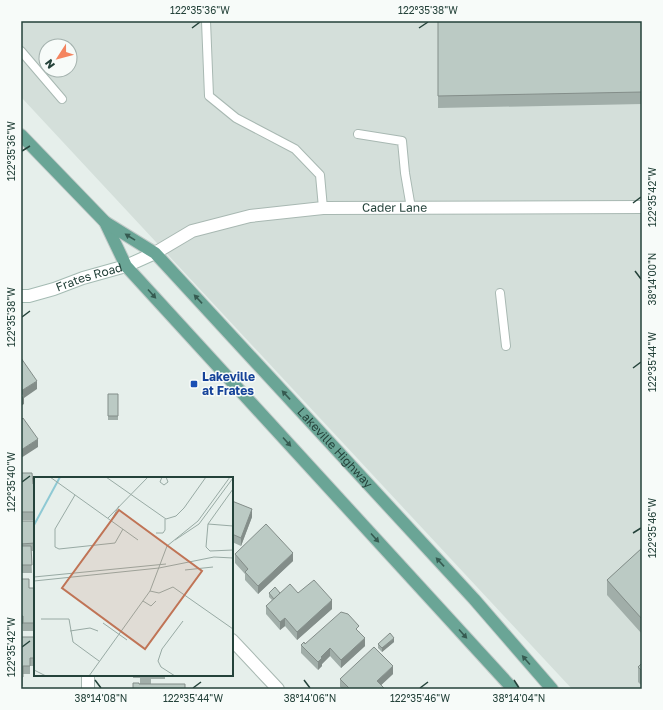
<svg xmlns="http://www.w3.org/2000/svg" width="663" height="710" font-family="'Golos Text',sans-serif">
<rect width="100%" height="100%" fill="#e6efeb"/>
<path fill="#d4dfda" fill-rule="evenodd" d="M 21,21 L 642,21 L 642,689 L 572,689 L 21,97 ZM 46,46 L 70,46 L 70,70 L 46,70 Z"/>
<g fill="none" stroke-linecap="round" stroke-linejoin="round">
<defs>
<path id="lane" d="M 206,21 L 209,96 L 236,118 L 295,149 L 320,175 L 323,208
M 21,51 L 62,99
M 358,134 L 402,141 L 405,173 L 411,208
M 500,293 L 506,346"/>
<g id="street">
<path id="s1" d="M 155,253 L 192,231 L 250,216 L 323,208 L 642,207"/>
<path d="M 232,640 L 278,689"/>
<path d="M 88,689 L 88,675"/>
</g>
<g id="secondary">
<path id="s2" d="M 21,296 L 29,296 L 54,289 L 83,278 L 126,266 L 155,253"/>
</g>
<g id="primary">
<path d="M 21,135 L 105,222 L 126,266 L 513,689"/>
<path id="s3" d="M 105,222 L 155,253 L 474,599 L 552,689"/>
</g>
</defs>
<use href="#lane" stroke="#a8b8b2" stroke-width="10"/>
<use href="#street" stroke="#a8b8b2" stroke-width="14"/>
<use href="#secondary" stroke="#a4bbb3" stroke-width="14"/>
<use href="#primary" stroke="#c2cac8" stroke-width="14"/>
<use href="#lane" stroke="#fff" stroke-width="8"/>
<use href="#street" stroke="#fff" stroke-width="12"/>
<use href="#secondary" stroke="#fff" stroke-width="12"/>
<use href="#primary" stroke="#6aa596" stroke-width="12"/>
</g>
<path fill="#a1aea9" d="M 438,21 L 642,21 L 642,104 L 438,108 Z
M 108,394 L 118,394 L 118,420 L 108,420 Z
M 21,473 L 33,484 L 35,484 L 35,520 L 21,520 Z
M 232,501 L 252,517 L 241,546 L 232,542 Z
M 21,521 L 35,521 L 35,551 L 31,551 L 32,573 L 21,573 Z
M 642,548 L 642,634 L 607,595 L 607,580 Z
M 235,554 L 293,561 L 258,594 L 245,580 L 245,574 L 235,563 Z
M 21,579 L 29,588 L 35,588 L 35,631 L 23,631 L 23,624 L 21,624 Z
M 269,593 L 298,593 L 332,609 L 297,640 L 285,626 L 280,630 L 266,614 L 266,606 L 272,600 L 269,597 Z
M 359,631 L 365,646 L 341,668 L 330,656 L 322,664 L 322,666 L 318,670 L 301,653 L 301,645 Z
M 21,637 L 35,637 L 35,666 L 30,666 L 30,674 L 23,674 L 23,686 L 21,686 Z
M 394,642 L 382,652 L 378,648 L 378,644 Z
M 642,663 L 642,686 L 638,682 L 638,667 Z
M 393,674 L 381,685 L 385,689 L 342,689 L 340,687 L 340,679 Z
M 133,675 L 165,675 L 165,679 L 151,679 L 151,684 L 139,684 L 140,684 L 140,678 L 133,678 Z"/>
<path fill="#838d89" d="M 37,381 L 37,389 L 24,398 L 24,404 L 21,406 L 21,391 Z
M 38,439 L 38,447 L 21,458 L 21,450 Z
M 252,509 L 252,517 L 241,546 L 241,538 Z
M 293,553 L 293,561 L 258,594 L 258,586 Z
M 332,600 L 332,609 L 297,640 L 297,632 Z
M 285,618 L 285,626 L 280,630 L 280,622 Z
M 365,638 L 365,646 L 341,668 L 341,660 Z
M 394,638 L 394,642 L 382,652 L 382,648 Z
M 330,648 L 330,656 L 322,664 L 322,666 L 318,670 L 318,662 L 321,657 Z
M 393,666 L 393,674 L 377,689 L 377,681 Z"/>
<path fill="#bbcac4" stroke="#838d89" d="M 438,21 L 642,21 L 642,92 L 438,96 Z
M 21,358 L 37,381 L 21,391 Z
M 21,392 L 24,396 L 21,398 Z
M 108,394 L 118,394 L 118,416 L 108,416 Z
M 23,418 L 38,439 L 21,450 L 21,420 Z
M 21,473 L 32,473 L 33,484 L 35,484 L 35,512 L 21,512 Z
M 232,501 L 252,509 L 241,538 L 232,534 Z
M 21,521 L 35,521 L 35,543 L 21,544 Z
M 266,524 L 293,553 L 258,586 L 245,572 L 248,569 L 235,554 Z
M 21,546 L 31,546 L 32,565 L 21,565 Z
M 642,548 L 642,619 L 607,580 Z
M 21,579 L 29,579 L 29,588 L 35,588 L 35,623 L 23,623 L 23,616 L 21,616 Z
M 314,580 L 332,600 L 297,632 L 285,618 L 280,622 L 266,606 L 290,584 L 298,593 Z
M 275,587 L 280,593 L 274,599 L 269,593 Z
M 341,612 L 348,614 L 359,626 L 356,629 L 365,638 L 341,660 L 330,648 L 321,657 L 322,658 L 318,662 L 301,645 L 304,642 L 305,644 Z
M 390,633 L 394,638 L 382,648 L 378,644 Z
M 21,637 L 35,637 L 35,658 L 30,658 L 30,666 L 23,666 L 23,677 L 21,677 Z
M 374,647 L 393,666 L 377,681 L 385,689 L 347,689 L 349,688 L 340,679 Z
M 642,663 L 642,671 L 638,667 Z
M 140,675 L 151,675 L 151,676 L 140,676 Z
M 133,683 L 139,683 L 139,684 L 185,684 L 185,689 L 133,689 Z"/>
<defs><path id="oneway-solid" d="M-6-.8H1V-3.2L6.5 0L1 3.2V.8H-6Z"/></defs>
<g fill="#365b51">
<use href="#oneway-solid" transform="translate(130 237) rotate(-148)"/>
<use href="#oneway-solid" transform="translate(152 294) rotate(48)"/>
<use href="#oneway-solid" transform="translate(198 299) rotate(-133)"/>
<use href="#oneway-solid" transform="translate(286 395) rotate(-133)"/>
<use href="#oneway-solid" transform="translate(287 442) rotate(48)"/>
<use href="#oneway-solid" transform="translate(375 538) rotate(48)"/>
<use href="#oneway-solid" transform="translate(440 562) rotate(-133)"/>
<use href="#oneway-solid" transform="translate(463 634) rotate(48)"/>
<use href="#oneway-solid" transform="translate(526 660) rotate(-131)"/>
</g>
<path fill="none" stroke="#24423a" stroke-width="1.5" d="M 192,28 L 200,22M 419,28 L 428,22M 22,151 L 30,146M 633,203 L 641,197M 635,271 L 641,279M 22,317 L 30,311M 633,368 L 641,362M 22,482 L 30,476M 633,533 L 641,528M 22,647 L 30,641M 95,680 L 101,688M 304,680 L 310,688M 514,680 L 519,688M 193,688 L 201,682M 420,688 L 428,682"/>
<rect fill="#1a4fb4" stroke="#f7fbf9" stroke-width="1.5" x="190" y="380" width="8" height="8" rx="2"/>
<g text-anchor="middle" stroke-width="3" stroke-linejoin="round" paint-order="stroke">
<g font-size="12" fill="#24423a" stroke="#f7fbf9">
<text dy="4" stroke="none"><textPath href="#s1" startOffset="248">Cader Lane</textPath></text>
<text dy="4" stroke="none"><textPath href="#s2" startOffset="71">Frates Road</textPath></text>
<text dy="4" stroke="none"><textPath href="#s3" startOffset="324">Lakeville Highway</textPath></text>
</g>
<g font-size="12" font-weight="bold" fill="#164399" stroke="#f7fbf9" text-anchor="start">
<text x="202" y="381">Lakeville<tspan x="202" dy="14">at Frates</tspan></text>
</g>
</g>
<g transform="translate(34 477)">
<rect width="199" height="199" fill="#e6efeb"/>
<path fill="none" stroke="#8ec9d4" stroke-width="2" d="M 0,48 L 26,0"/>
<path fill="none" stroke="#98aaa4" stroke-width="1" d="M 16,0 L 104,63M 72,0 L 132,42 L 142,39 L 150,31 L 172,0M 128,0 L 126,5 L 130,8 L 134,5 L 132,0M 199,12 L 174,47 L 172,70 L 176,74 L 199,73M 41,18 L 21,52 L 21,70 L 25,72 L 81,66 L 89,52M 74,41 L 114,0M 77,44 L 85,29M 174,47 L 199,49M 122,56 L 129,56 L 131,53 L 131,42M 141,63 L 165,47 L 199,1M 151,93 L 179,90M 0,100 L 132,87M 0,104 L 125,91 L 180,80 L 199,81M 116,114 L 125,116 L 139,110 L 199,152M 109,124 L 117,129 L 122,124M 7,142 L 35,142 L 39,165 L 65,184M 69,146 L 93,163M 36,154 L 56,151 L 64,154M 0,193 L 12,199M 55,199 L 116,114 L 133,69 L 164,44 L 196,0M 141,199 L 127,190 L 124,184 L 128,172 L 149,144"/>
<path fill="#c07456" fill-opacity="0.15" stroke="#c07456" stroke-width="2" d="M 85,33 L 168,94 L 111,172 L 28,111 Z"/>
<rect width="199" height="199" fill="none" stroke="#24423a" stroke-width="2"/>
</g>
<rect width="663" height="710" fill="none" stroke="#f7fbf9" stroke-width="44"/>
<g transform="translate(58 58) rotate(234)"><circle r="19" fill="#f7fbf9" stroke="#a3b1ad"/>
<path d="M0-3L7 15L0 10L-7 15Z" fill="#f4845f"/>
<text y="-6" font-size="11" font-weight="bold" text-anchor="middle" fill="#24423a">N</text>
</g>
<rect x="22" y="22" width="619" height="666" fill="none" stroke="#24423a" stroke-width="1.5"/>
<g font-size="10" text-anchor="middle" fill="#24423a">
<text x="200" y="14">122°35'36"W</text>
<text x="428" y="14">122°35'38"W</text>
<text transform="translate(11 151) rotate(-90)" y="4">122°35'36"W</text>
<text transform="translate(652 197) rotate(-90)" y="4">122°35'42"W</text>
<text transform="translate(652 279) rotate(-90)" y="4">38°14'00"N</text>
<text transform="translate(11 317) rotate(-90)" y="4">122°35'38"W</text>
<text transform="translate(652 362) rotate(-90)" y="4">122°35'44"W</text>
<text transform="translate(11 482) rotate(-90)" y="4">122°35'40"W</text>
<text transform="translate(652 528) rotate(-90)" y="4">122°35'46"W</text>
<text transform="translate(11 647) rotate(-90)" y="4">122°35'42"W</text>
<text x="101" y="702">38°14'08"N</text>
<text x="193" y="702">122°35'44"W</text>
<text x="310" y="702">38°14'06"N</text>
<text x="420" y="702">122°35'46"W</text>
<text x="519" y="702">38°14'04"N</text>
</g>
</svg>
